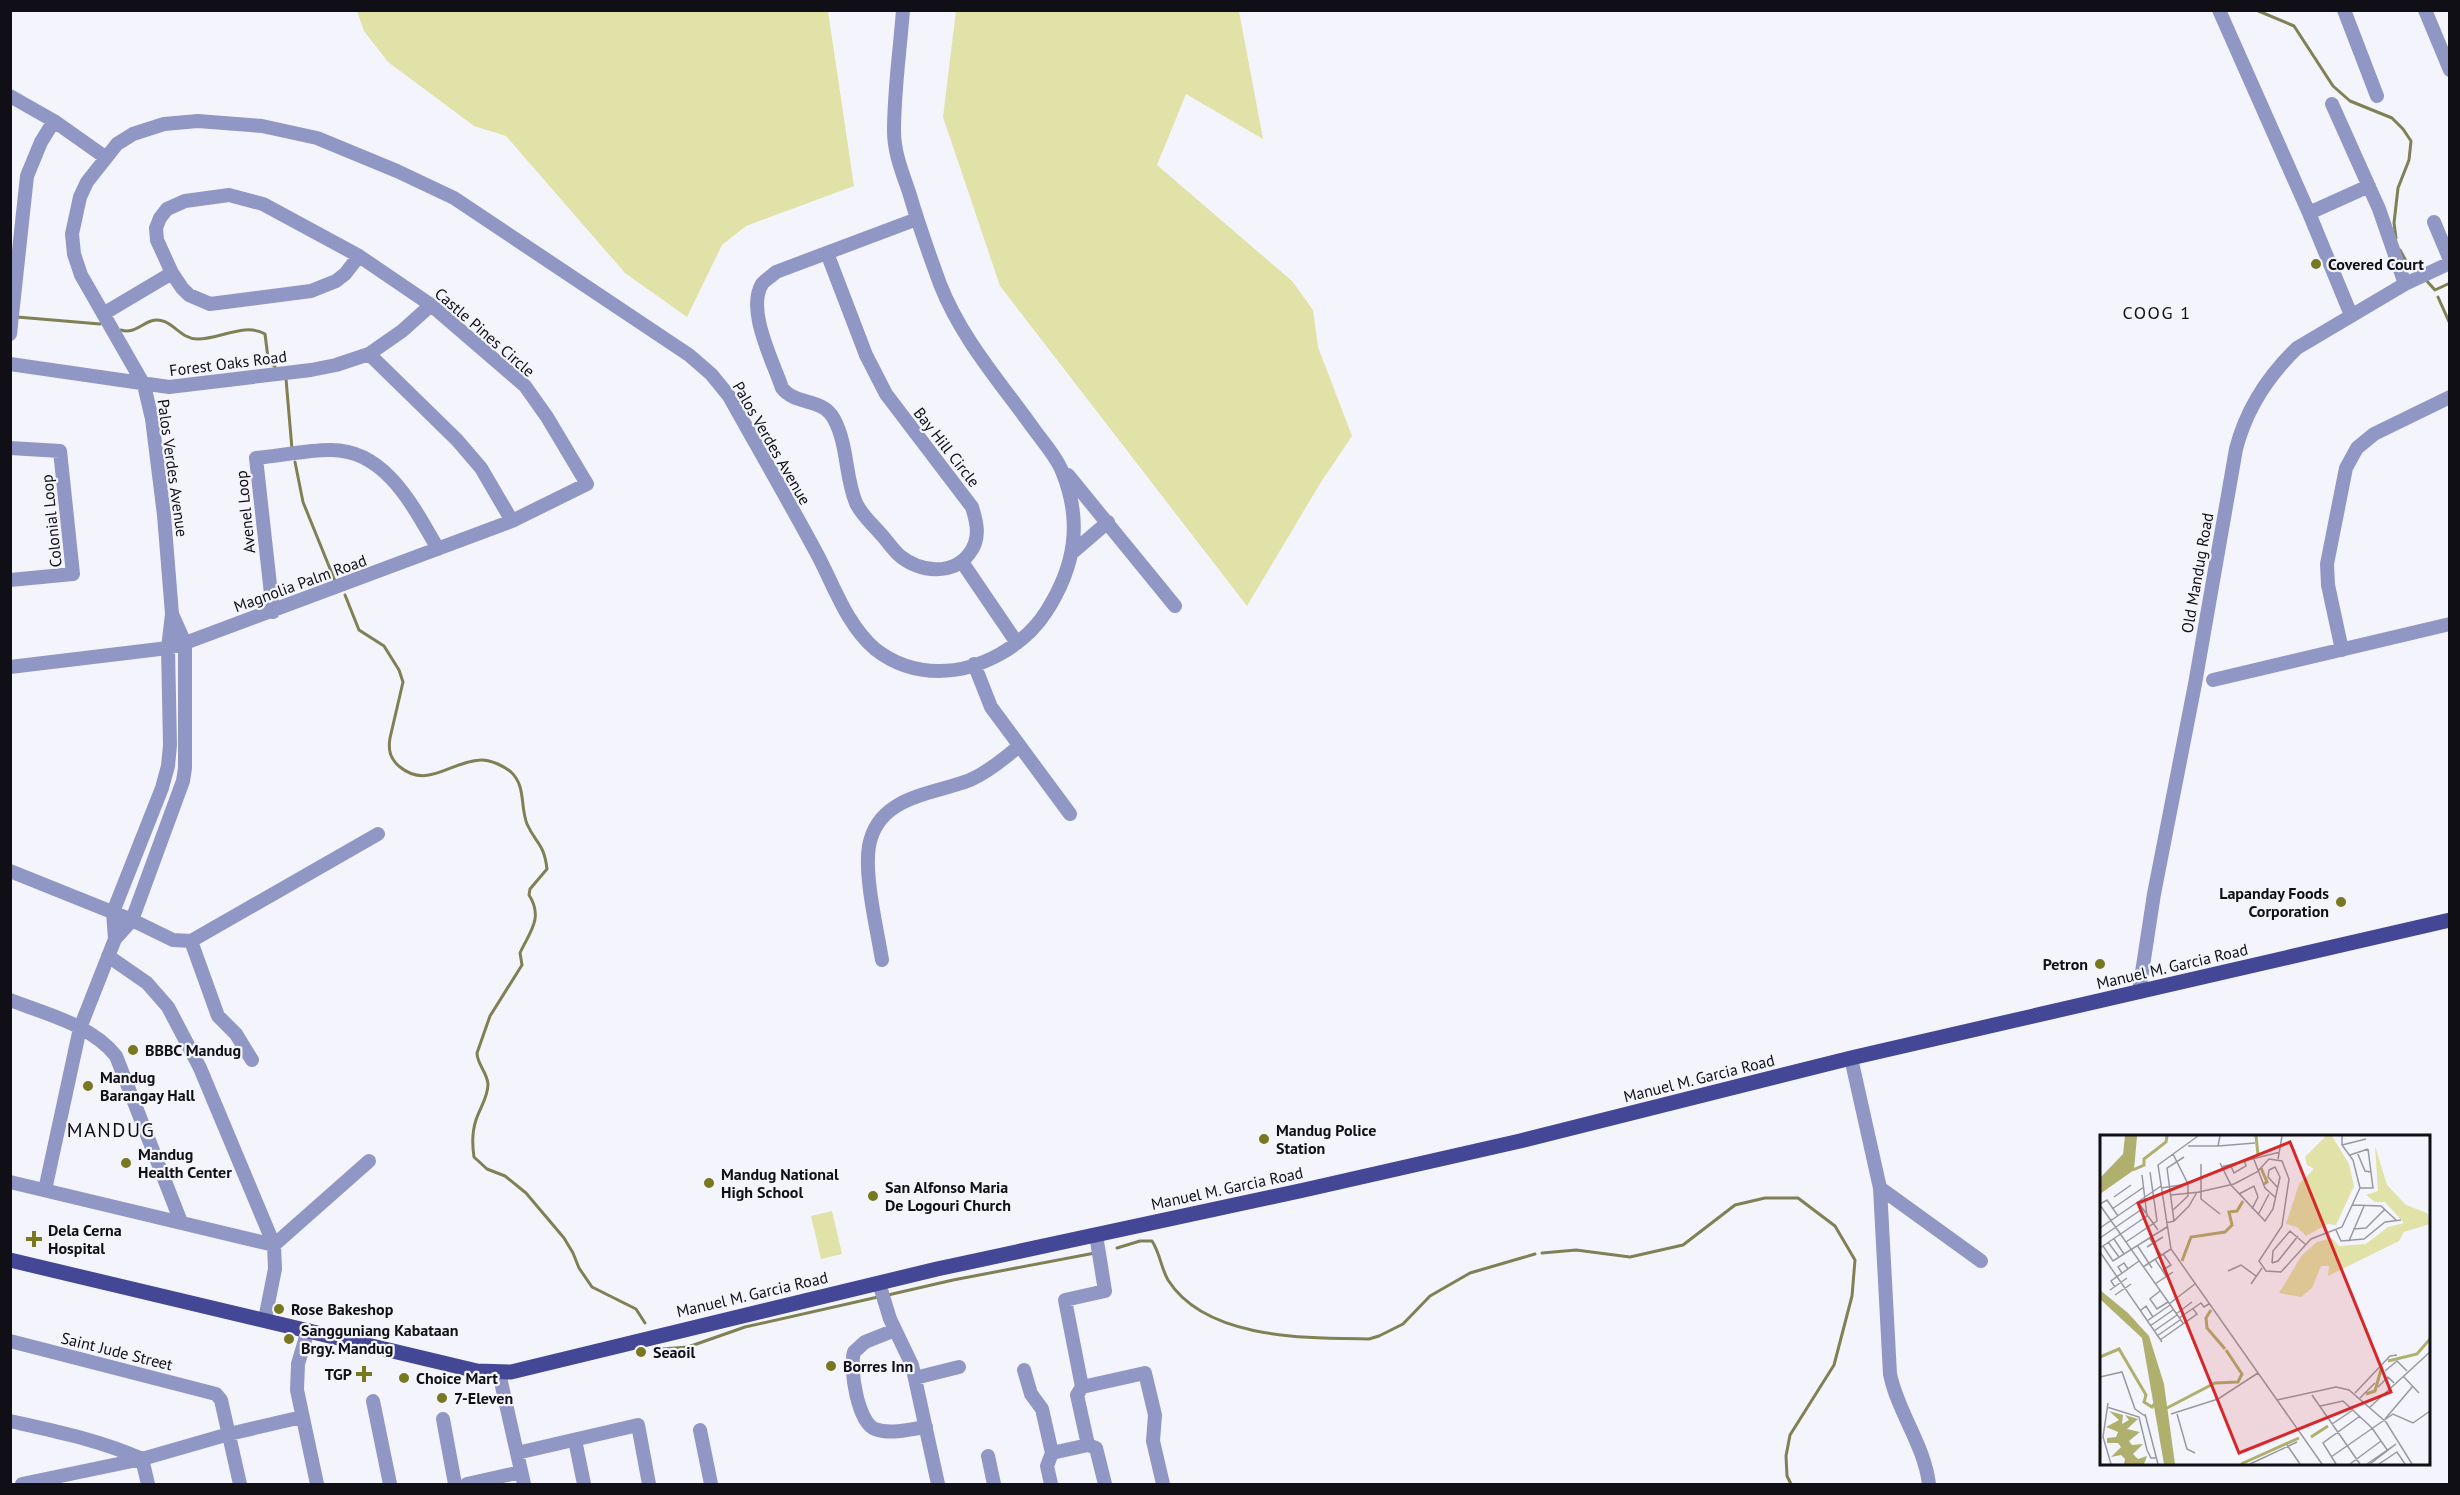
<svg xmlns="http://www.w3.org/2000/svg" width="2460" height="1495" font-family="'PT Sans',sans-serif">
<rect width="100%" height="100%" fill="#f4f5fc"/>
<path fill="#e0e2a7" d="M 357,11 L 828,11 L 854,186 L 746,226 L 722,245 L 687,317 L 625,273 L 506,136 L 474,126 L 388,62 L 364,31 Z
M 956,11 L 1239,11 L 1263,139 L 1186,94 L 1157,165 L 1292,281 L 1313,310 L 1318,347 L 1352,436 L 1321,482 L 1247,606 L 1000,286 L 943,117 Z
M 832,1211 L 842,1254 L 821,1259 L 811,1216 Z"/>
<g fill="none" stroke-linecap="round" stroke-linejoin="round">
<path stroke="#7f8053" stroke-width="3" d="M 2256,10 L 2294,26 L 2333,86 L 2350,101 L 2392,118 L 2403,129 L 2411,141 L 2409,160 L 2398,188 L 2394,223 L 2396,238
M 2400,250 L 2406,261 L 2417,273
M 2425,279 L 2435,290 L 2450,283
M 2438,297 L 2450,324
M 17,317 L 100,324
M 121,330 C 133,334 140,325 151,321 C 170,315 179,339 197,339 C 218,340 245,322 265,334 L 268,358 L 275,367
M 286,379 L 292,449
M 295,462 L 303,502 L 335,581
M 345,595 L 359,630 L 384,646 L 399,670 L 403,682 L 390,738 C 388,750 390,759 400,767 C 428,790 452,760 482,760 C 491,760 504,766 511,772 C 526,786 520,806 527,824 C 536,844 544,843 547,869 L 530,889 L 529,895 C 544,918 529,933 520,953 L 522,965 L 490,1016 L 477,1053 C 477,1064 487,1072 488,1084 C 488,1097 480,1108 476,1120 C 472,1132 472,1144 474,1157 L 487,1169 L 505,1176 L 526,1193 L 564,1238 L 573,1253 L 579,1268 L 592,1287 L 636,1309 L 645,1323
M 1117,1248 L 1140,1241 L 1152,1241 C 1160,1253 1161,1268 1168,1280 C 1206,1340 1307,1338 1369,1339 L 1379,1336 L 1403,1324 L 1430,1296 L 1470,1273 L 1535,1254
M 1542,1253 L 1576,1250 L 1630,1257 L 1683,1245 L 1735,1205 L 1765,1198 L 1798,1198 L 1835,1226 L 1855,1260 L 1852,1296 L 1834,1365 L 1790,1435 L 1786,1456 L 1787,1476 L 1791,1484
M 888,1295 L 953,1280 L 1095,1253
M 662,1349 L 688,1347 L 745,1327 L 878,1297"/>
<path stroke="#9197c4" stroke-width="14" d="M 2219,10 L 2309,213 L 2351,315
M 2344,10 L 2377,96
M 2425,10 L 2450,70
M 10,96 L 54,121 L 105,157
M 2332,104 L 2379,209 L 2405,284
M 2309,213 L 2369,186
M 2434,222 L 2450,260
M 827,253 L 866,355 L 886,394 L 972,507 C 977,523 981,539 969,554 C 952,576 920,572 900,556 C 892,549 886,539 879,532 C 871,523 861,514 856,503 C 845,477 848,445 834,419 C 822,397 796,406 782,388 C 773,361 746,310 762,284 C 765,280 772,276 776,272 L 917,219
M 103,314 L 172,273
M 10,334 L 27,176 L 41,142 L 54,121
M 369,354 L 457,440 L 481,468 L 512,521
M 10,364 L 169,387 L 311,370 L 336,365 L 369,354 L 402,331 L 431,305
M 10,448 L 60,451 L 73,574 L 10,580
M 1068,475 L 1175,606
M 1073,552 L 1108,522
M 962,562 L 1017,643
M 273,612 L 256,458 C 280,456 306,450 330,450 C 386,449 414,508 438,549
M 2342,650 L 2328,585 L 2327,564 L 2346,468 L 2357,448 L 2374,434 L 2450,397
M 974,664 L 991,707 L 1070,814
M 10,667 L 168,648 L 185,643 L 512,521 L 587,484 L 547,417 L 525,386 L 431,305 L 359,256 L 263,204 L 229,195 L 185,201 L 167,209 L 160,218 L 156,228 L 157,240 L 172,273 L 182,288 L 189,295 L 210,304 L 311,291 L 336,281 L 345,274 L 359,256
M 2213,680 L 2450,624
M 10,871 L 132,920 L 173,940 L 191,941 L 378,834
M 115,939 L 113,912 L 162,788 L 168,766 L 170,745 L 168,648 L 172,614 L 164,515 L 152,419 L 144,385 L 81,275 L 74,254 L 72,234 L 80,197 L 87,182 L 117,144 L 133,134 L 164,124 L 198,121 L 262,126 L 317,138 L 397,171 L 454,198 L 689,355 L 711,374 L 729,396 C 758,448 788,500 816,552 C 834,585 846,624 875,649 C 894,664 915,671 939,671 C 980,671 1024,646 1046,612 C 1075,567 1083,522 1062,471 C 1056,456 1043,442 1033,428 C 1000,382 961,338 940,284 C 929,254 918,223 909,192 C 902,172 894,152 894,131 C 894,91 900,50 903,10
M 191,941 L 218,1016 L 236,1034 L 252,1060
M 108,956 L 147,983 L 168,1007 L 200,1068 L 274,1245 L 275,1269 L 265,1319
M 882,960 C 877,929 864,876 869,846 C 878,796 931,795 970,780 C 988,772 1004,759 1019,746
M 2139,992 L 2154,894 L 2195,684 L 2236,449 C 2246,410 2268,376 2297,348 L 2405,284 L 2450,263
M 10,1000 C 46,1014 92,1025 116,1056 L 181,1222
M 1851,1058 L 1880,1188 L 1890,1374 C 1898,1413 1924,1444 1929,1484
M 10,1182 L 274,1245
M 1880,1188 L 1981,1261
M 45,1190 L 80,1028 L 115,939 L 132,920 L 183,781 L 185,768 L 185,643 L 172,614
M 274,1245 L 369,1161
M 879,1283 L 890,1319 L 912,1365 L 938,1484
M 308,1330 L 298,1364 L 297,1390 L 317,1484
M 895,1330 L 865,1342 L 854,1352 C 849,1368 858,1423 875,1429 C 890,1435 910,1429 926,1427
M 10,1341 L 216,1394 L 221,1400 L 240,1484
M 1024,1370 L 1031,1394 L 1042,1409 L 1052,1453 L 1047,1466 L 1051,1484
M 499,1373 L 524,1484
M 915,1378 L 959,1367
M 1082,1387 L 1145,1373 L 1155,1415 L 1153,1441 L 1163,1484
M 373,1401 L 390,1484
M 443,1419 L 455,1484
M 10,1421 C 55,1431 100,1440 142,1459
M 700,1430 L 711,1484
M 575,1440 L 584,1484
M 1088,1445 L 1077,1395 L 1082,1387 L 1065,1300 L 1105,1291 L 1096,1235
M 1088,1445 L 1096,1448 L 1105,1484
M 517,1453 L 638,1425 L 649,1484
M 1052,1453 L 1088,1445
M 988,1456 L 994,1484
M 142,1459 L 148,1484
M 22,1484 L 142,1459 L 229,1434 L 302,1417
M 467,1484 L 521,1472"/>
<path stroke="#444795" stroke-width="15" d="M 10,1260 L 477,1371 L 511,1372 L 937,1269 L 1304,1190 L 1520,1141 L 1851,1058 L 2450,920"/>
</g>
<g fill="#78781f" stroke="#f4f5fc" stroke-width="2">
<circle cx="2316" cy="264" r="6"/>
<circle cx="2341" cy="902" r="6"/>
<circle cx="2100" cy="964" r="6"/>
<circle cx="133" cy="1050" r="6"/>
<circle cx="88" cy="1086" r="6"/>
<circle cx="1264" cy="1139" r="6"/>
<circle cx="126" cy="1163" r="6"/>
<circle cx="709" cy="1183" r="6"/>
<circle cx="873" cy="1196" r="6"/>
<path d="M31 1230h6v6h6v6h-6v6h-6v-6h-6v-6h6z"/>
<circle cx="279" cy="1309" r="6"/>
<circle cx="289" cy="1339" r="6"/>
<circle cx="641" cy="1352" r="6"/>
<circle cx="831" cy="1366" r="6"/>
<path d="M361 1365h6v6h6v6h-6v6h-6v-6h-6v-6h6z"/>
<circle cx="404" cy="1378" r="6"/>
<circle cx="442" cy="1398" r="6"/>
</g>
<g text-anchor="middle" stroke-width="4.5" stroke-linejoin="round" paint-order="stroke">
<g font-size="16" font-weight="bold" fill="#0f0f15" stroke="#f4f5fc" text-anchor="start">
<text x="2328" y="270">Covered Court</text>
<text x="2329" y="899" text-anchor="end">Lapanday Foods<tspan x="2329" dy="18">Corporation</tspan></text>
<text x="2088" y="970" text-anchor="end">Petron</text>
<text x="145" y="1056">BBBC Mandug</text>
<text x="100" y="1083">Mandug<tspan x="100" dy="18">Barangay Hall</tspan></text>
<text x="1276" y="1136">Mandug Police<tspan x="1276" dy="18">Station</tspan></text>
<text x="138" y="1160">Mandug<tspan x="138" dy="18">Health Center</tspan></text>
<text x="721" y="1180">Mandug National<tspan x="721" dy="18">High School</tspan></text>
<text x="885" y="1193">San Alfonso Maria<tspan x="885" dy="18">De Logouri Church</tspan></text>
<text x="48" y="1236">Dela Cerna<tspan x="48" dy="18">Hospital</tspan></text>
<text x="291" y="1315">Rose Bakeshop</text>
<text x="301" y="1336">Sangguniang Kabataan<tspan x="301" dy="18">Brgy. Mandug</tspan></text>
<text x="653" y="1358">Seaoil</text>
<text x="843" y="1372">Borres Inn</text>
<text x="352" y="1380" text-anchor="end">TGP</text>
<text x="416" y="1384">Choice Mart</text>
<text x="454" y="1404">7-Eleven</text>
</g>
<g font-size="16" fill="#0f0f15" stroke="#f4f5fc">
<text transform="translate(485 332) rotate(41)" y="6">Castle Pines Circle</text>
<text transform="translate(228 363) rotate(-7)" y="6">Forest Oaks Road</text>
<text transform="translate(772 443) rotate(60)" y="6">Palos Verdes Avenue</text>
<text transform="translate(947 447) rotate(52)" y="6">Bay Hill Circle</text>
<text transform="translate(173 468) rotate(82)" y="6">Palos Verdes Avenue</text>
<text transform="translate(245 512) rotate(-96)" y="6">Avenel Loop</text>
<text transform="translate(51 521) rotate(-96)" y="6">Colonial Loop</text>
<text transform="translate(2197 573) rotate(-80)" y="6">Old Mandug Road</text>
<text transform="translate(300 583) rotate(-20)" y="6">Magnolia Palm Road</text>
<text transform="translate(2172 966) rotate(-13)" y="6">Manuel M. Garcia Road</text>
<text transform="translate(1699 1078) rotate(-14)" y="6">Manuel M. Garcia Road</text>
<text transform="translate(1227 1188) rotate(-12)" y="6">Manuel M. Garcia Road</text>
<text transform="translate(752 1294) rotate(-13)" y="6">Manuel M. Garcia Road</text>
<text transform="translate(117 1351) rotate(14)" y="6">Saint Jude Street</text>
</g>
<g font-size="18" letter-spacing="1.5" fill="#0f0f15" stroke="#f4f5fc">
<text x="2157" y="319">COOG 1</text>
</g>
<g font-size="20" letter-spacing="1.5" fill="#0f0f15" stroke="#f4f5fc">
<text x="111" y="1137">MANDUG</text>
</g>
</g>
<g transform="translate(2100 1135)">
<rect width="330" height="330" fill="#f4f5fc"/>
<path d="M 226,1 L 232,1 L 249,29 L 254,51 L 236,90 L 228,89 L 206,101 L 197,92 L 186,89 L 199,49 L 214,34 L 207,30 L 205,22 ZM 275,11 L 287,50 L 306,70 L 327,78 L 330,89 L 304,97 L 299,106 L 228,141 L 229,131 L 221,131 L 212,153 L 201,162 L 179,158 L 202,120 L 217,107 L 232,103 L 239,111 L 266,109 L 288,92 L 304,88 L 285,67 L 275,67 L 266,60 L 278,56 Z" fill="#e0e2a7"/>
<path d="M 25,1 L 37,1 L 34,35 L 0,59 L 0,43 L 23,19 ZM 0,155 L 28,178 L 49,201 L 64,249 L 75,329 L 64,329 L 42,203 L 0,164 ZM 9,276 L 23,280 L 22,289 L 29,285 L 25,280 L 38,284 L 27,294 L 40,297 L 29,306 L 32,310 L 43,309 L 33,319 L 38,324 L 47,321 L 44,329 L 24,329 L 25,324 L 21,320 L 11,322 L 21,312 L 18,308 L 7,308 L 7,303 L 16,302 L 18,297 L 6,292 L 19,285 Z" fill="#afb06e"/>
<path fill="none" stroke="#afb06e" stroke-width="3" d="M 156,1 L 158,20M 161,33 L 167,47 L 164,49M 33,35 L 44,30 L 44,24 L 66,7 L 67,1M 82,126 L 91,102 L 125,97 L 132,90 L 129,77 L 137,76 L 143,66M 111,175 L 106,183 L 107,193 L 125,214M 0,222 L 19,214 L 46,260 L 44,267 L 52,272 L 56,267M 288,226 L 317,219 L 330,204M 266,259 L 275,256 L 282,231M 65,274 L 115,248 L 138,247 L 142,239 L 126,215M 211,302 L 228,291M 141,329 L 199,303"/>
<path fill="none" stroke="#9899a0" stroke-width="1.5" d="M 98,1 L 58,30 L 71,114 L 222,329M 242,10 L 266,4M 88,11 L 118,11 L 120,1M 118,11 L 155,8M 257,17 L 265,36 L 271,37M 73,19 L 88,49 L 88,61 L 73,75M 250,20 L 268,14M 153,22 L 165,53 L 176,63M 178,24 L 182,1M 120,28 L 131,50 L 165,86 L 173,74 L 180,42 L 175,32 L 169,35M 101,29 L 101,64 L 120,79M 130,29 L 134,38 L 146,31 L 144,25M 121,32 L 180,17M 169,35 L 168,42 L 178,53M 42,40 L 47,81M 61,53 L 88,49M 260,53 L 273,53 L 268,14M 99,57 L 134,49 L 157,37 L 169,24 L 182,26 L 189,44 L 182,91 L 159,126 L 166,136 L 181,137 L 211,104 L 242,92 L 260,53 L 253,25 L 242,10 L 242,1M 139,59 L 154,51 L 158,62 L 152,74M 71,60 L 100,57M 14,62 L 31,50M 38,67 L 58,95M 0,69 L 7,65 L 18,81M 0,70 L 83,188M 252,70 L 281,71 L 296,85M 12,74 L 44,52M 158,80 L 169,59M 74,86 L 67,33 L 84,22M 66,88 L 74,86 L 89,71 L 97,57M 0,93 L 61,51M 253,94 L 266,93 L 285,74M 236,95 L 241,106 L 264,104 L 285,87 L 301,85M 49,102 L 61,120M 0,103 L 42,74M 14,104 L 24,119M 249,106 L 264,71M 8,107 L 19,122M 26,107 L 57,86 L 50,37M 37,110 L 52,133M 3,111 L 13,126 L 67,92M 47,112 L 63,102M 0,113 L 47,81M 0,117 L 62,207M 55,124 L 66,141M 172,128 L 173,116 L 190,96 L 205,109M 172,128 L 178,126 L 198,101M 43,132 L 71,114M 63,135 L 71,130 L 63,119M 128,136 L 141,130 L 156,141M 22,138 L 18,132 L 24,128 L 28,134M 55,149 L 73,137M 151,149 L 162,133M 15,152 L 11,146 L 39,126M 10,155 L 27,143M 60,156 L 50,164 L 57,174 L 68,167M 15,160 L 31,149M 69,169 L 95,149M 40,176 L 46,171 L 53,182M 76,179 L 92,167M 79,183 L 101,168 L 104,172 L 109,169M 47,186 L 70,170M 50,191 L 73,175M 54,196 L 77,180M 57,201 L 80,185M 60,205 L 97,179 L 93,174M 285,236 L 297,226 L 307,236M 303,241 L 319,258M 0,242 L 22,237 L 35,274 L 45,281M 278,252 L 288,242 L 294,248M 255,258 L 290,221 L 297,220M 212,260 L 260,329M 260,263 L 275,248M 177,265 L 236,252 L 249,255 L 286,287 L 312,329M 8,268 L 3,302 L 11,329M 220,271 L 243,266 L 272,293 L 288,316M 7,272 L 39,282 L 47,315 L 51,323 L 56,323M 270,272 L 330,217M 45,279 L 58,329M 71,279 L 118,264 L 158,238M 77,279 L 87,314 L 95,318M 285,284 L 313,251M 232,289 L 253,275M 187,310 L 200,329M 231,322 L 293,279 L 313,288 L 330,276M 150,329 L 197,307M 236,329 L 223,308 L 260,281M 250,329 L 281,306M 267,329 L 296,309 L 270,329M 279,329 L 297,317 L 305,329"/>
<path fill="#d62828" fill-opacity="0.15" stroke="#d62828" stroke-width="3" d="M 190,7 L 291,257 L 139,318 L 38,68 Z"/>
<rect width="330" height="330" fill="none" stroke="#0f0f15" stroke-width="3"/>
</g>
<rect width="2460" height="1495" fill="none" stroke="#0f0f15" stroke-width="24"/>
</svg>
